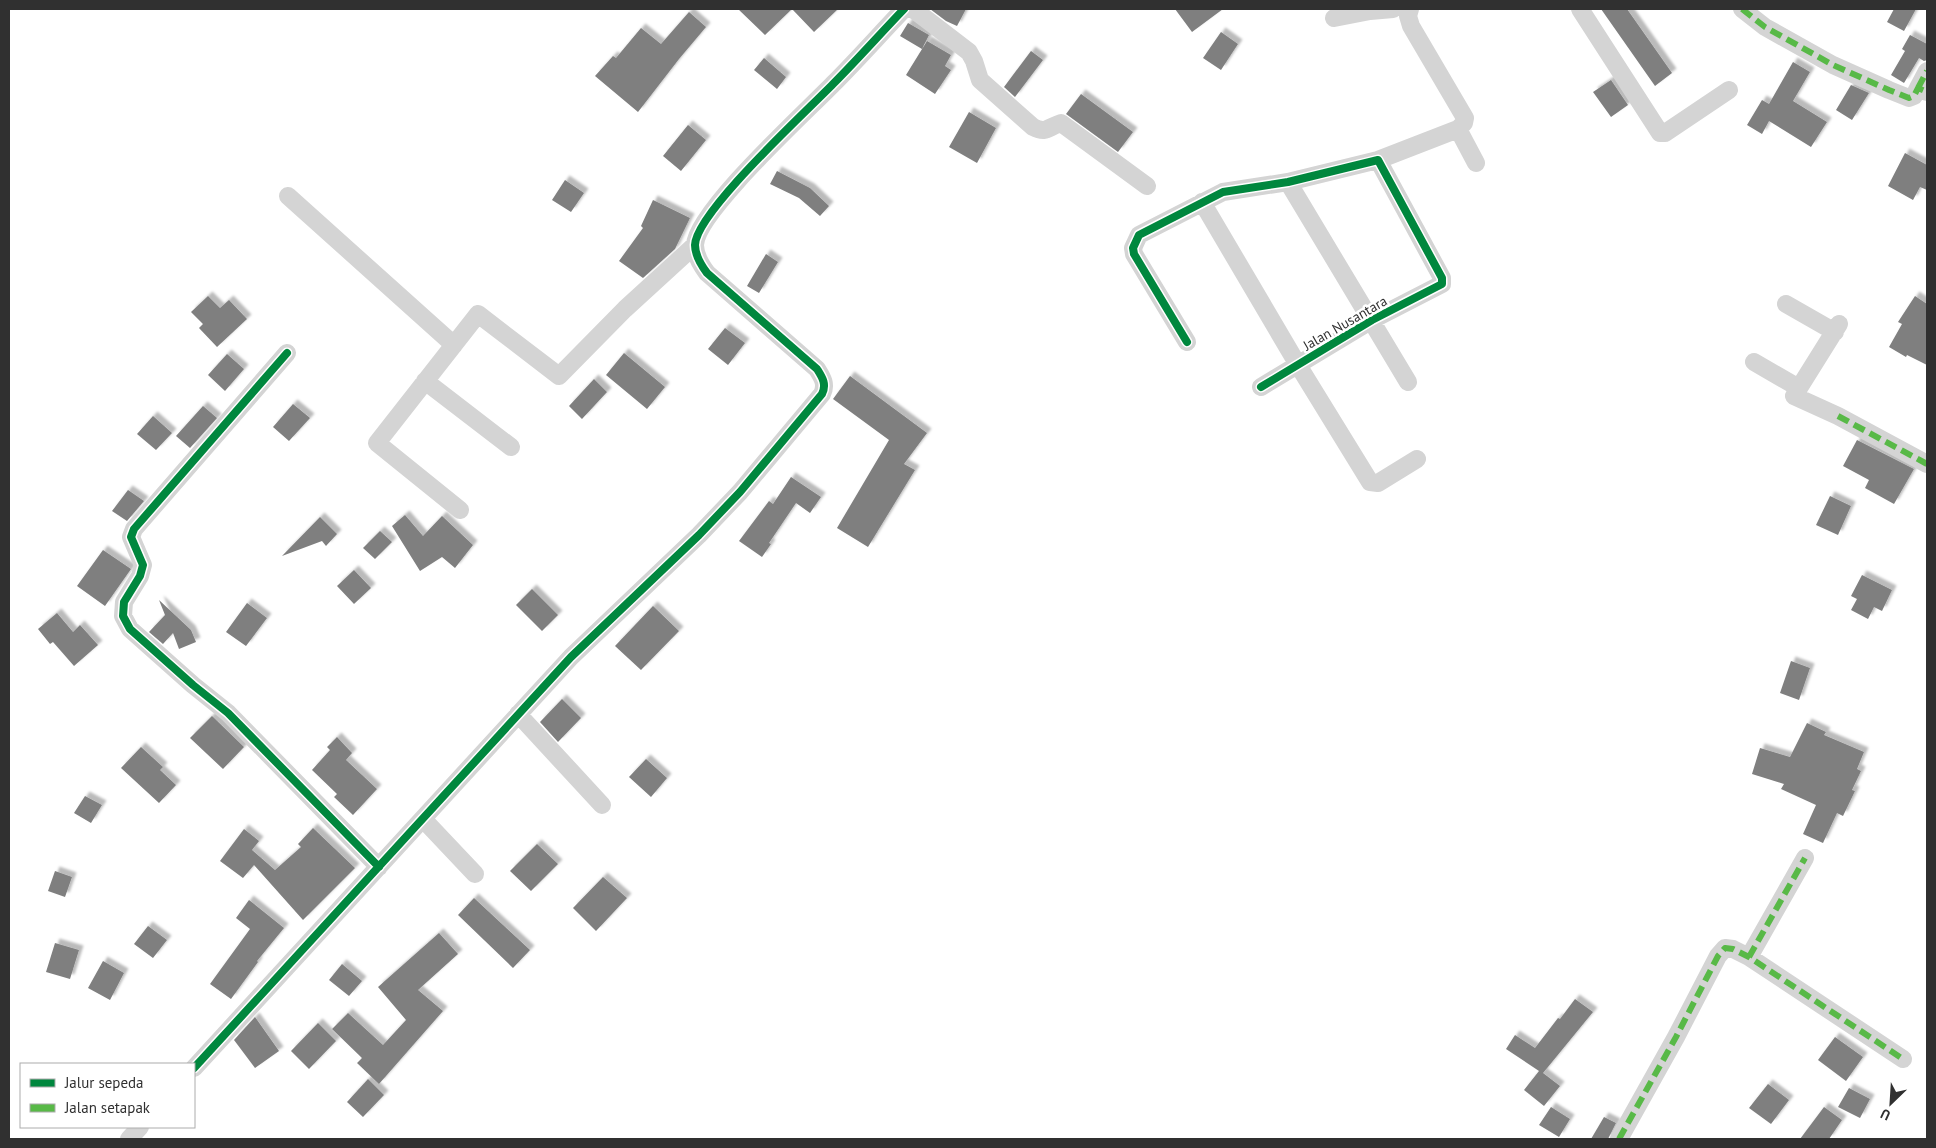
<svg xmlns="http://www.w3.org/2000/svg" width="1936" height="1148" font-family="'PT Sans',sans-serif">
<defs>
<filter id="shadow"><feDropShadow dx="4.5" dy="-4.5" stdDeviation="1" flood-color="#0004"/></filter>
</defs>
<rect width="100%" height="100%" fill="#fff"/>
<path fill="#7f7f7f" filter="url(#shadow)" d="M 738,9 L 792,9 L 765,35 Z
M 792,9 L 838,9 L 814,32 Z
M 930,9 L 966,9 L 957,26 L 946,21 Z
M 1175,9 L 1223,9 L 1192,32 Z
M 1601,9 L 1627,9 L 1672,73 L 1655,86 Z
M 1894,9 L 1916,9 L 1904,31 L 1887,22 Z
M 689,12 L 706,27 L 679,59 L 638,112 L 595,76 L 613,56 L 616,58 L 641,28 L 661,44 Z
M 908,23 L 929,35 L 922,49 L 900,36 Z
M 1221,32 L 1238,44 L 1221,70 L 1203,58 Z
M 1910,35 L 1927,44 L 1927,60 L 1924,61 L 1919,58 L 1904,83 L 1891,75 L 1905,51 L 1902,49 Z
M 927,41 L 951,55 L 945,66 L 951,70 L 935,94 L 906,75 Z
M 1031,51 L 1043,60 L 1015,97 L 1004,87 Z
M 764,58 L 786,77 L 777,89 L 754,70 Z
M 1793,62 L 1810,72 L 1793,101 L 1827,122 L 1811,147 L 1769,121 L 1762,134 L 1747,125 L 1762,100 L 1769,104 Z
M 1611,80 L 1628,105 L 1611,117 L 1593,92 Z
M 1851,85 L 1869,93 L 1852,120 L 1836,110 Z
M 1081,94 L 1133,132 L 1118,152 L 1066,114 Z
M 969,112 L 996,128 L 977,163 L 949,147 Z
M 688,125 L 706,140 L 681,171 L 663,156 Z
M 1905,153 L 1927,165 L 1927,190 L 1920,187 L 1913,200 L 1888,186 Z
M 777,171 L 810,188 L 829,206 L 820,216 L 799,198 L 770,184 Z
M 565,180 L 584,193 L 571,212 L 552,200 Z
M 653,200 L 690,218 L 675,249 L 643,278 L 619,261 L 643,228 L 641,226 Z
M 766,254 L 778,262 L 759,293 L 747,286 Z
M 208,296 L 220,308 L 229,300 L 247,319 L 217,347 L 199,328 L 203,324 L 191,312 Z
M 1915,296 L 1927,304 L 1927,365 L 1907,355 L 1906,357 L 1889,347 L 1902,324 L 1898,322 Z
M 725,328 L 745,343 L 728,365 L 708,349 Z
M 624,353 L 665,387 L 647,409 L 606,375 Z
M 227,354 L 244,369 L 225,391 L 208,375 Z
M 850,376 L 927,433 L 904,464 L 915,470 L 868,547 L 837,528 L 889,440 L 833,399 Z
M 594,379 L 607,392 L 582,419 L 569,406 Z
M 293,404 L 310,418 L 289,441 L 273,427 Z
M 203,406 L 217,418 L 190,448 L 176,436 Z
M 153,416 L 172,433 L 156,450 L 137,434 Z
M 1857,440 L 1914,469 L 1894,504 L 1865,488 L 1869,480 L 1843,466 Z
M 791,477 L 821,497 L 810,513 L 796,503 L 769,543 L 771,544 L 762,557 L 739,541 L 769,501 L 773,504 Z
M 128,490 L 144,501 L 127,521 L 112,511 Z
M 1830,496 L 1851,506 L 1838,535 L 1816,525 Z
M 405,515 L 423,536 L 442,516 L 473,545 L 455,568 L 442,557 L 420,571 L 392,526 Z
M 320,517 L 337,534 L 326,546 L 322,541 L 282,556 Z
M 380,531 L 392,542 L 375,559 L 363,548 Z
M 103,550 L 131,569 L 105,606 L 77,586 Z
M 354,570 L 371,588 L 354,604 L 337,586 Z
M 1862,575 L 1892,590 L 1882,611 L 1874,607 L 1868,619 L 1851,610 L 1857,599 L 1851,596 Z
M 532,589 L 558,615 L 542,631 L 516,605 Z
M 159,600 L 191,630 L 196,642 L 179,649 L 173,633 L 163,644 L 149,632 L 165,615 Z
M 247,603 L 267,618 L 246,646 L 226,632 Z
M 653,606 L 679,631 L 641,670 L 615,646 Z
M 57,613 L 73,632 L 80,625 L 98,645 L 74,666 L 53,642 L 50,644 L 38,629 Z
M 1791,661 L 1810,668 L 1799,700 L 1780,693 Z
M 562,699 L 581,718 L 558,742 L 540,722 Z
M 212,716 L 244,747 L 223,769 L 190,738 Z
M 1807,723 L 1826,732 L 1824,735 L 1864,752 L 1857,769 L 1861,771 L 1852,790 L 1855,791 L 1843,816 L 1837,813 L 1823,843 L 1803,834 L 1816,805 L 1781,789 L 1784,784 L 1752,774 L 1760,748 L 1790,757 Z
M 337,737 L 352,753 L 346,760 L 377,789 L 353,815 L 334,797 L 337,794 L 312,770 L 330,750 L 327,747 Z
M 141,747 L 163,767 L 160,770 L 176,785 L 159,803 L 121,768 Z
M 646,759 L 667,778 L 651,797 L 629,777 Z
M 85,796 L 102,805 L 91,823 L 74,813 Z
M 313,828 L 355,868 L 303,920 L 254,865 L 243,878 L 220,861 L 244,829 L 259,841 L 252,850 L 275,870 L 301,847 L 298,844 Z
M 537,844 L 558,864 L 531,891 L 510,871 Z
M 55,871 L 72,877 L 65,897 L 48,891 Z
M 603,877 L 627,898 L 596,931 L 573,908 Z
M 474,898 L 530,950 L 513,968 L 458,915 Z
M 249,900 L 284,928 L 257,961 L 258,962 L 231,999 L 210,984 L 250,929 L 236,918 Z
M 148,926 L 167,940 L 153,958 L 134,944 Z
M 439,933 L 458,954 L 418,990 L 443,1011 L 379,1084 L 357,1063 L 362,1058 L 332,1029 L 348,1013 L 383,1045 L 406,1020 L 378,987 Z
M 55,943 L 79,950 L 70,979 L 46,972 Z
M 103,961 L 124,973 L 110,1000 L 88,988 Z
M 342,964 L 362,981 L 349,996 L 329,980 Z
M 1575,999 L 1593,1012 L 1543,1073 L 1560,1086 L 1544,1106 L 1524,1090 L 1539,1071 L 1506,1049 L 1515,1035 L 1535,1048 L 1558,1018 L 1560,1019 Z
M 255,1017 L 279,1051 L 255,1068 L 234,1040 Z
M 318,1023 L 336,1041 L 309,1069 L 291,1051 Z
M 1835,1037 L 1863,1057 L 1846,1081 L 1818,1060 Z
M 368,1079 L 384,1095 L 363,1117 L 347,1102 Z
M 1768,1084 L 1789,1100 L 1771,1124 L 1749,1108 Z
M 1849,1088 L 1870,1099 L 1860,1118 L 1838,1107 Z
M 1551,1107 L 1570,1119 L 1559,1137 L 1539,1125 Z
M 1824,1107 L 1842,1120 L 1829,1139 L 1800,1139 Z
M 1604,1117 L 1616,1123 L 1608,1139 L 1591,1139 Z"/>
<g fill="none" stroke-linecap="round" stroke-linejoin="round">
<path stroke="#d4d4d4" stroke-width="18" d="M 913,9 L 969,52 L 974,61 L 980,80 L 1033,127 C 1047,134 1048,127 1061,123 L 1147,186
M 1580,9 L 1660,133 L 1665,133 L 1729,90
M 1742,9 L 1765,27 L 1833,65 L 1889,90 L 1909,98 L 1914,96 L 1918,88 L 1927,92
M 1334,18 L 1370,11 L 1393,9
M 1918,88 L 1927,71
M 1458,129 L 1476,163
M 1378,160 L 1458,129 L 1464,123 L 1465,118 L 1411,26 L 1408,16 L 1410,9
M 1288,182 L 1408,382
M 288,196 L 454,345
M 1202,202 L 1298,365 L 1370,482 L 1378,483 L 1417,459
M 1786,304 L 1835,332
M 1839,324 L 1794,396 L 1838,416 L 1927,464
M 1187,342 L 1134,254 L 1133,248 L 1139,235 L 1223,192 L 1288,182 L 1378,160 L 1442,278 L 1442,284 L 1372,320 L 1261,387
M 287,353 L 134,529 L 131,537 L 143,565 L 140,576 L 124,602 L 123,616 L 130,629 L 193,685 L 228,713 L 379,867
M 1754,362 L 1799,388
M 425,381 L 511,447
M 460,510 L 377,443 L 478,314 L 559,376 L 625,309 L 695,245
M 518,714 L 602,805
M 423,819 L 475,874
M 1749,957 L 1805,858
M 194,1068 L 571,657 L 699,535 L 740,492 L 822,394 C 827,384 822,377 817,369 L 707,273 C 701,265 695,255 695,245 C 696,212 807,111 833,84 C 857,60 880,34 904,9
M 129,1139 L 140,1127
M 1619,1139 L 1676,1037 L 1718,956 L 1725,948 L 1733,949 L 1749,957 L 1903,1059"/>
<path stroke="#58b947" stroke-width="6" stroke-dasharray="12 6" stroke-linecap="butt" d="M 1742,9 L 1765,27 L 1833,65 L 1889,90 L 1909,98 L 1914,96 L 1918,88 L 1927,92
M 1918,88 L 1927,71
M 1838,416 L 1927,464
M 1749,957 L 1805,858
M 1619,1139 L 1676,1037 L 1718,956 L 1725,948 L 1733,949 L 1749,957 L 1903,1059"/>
<defs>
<path id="cycleway" d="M 1187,342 L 1134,254 L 1133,248 L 1139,235 L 1223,192 L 1288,182 L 1378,160 L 1442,278 L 1442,284 L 1372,320 L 1261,387
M 287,353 L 134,529 L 131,537 L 143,565 L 140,576 L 124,602 L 123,616 L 130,629 L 193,685 L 228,713 L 379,867
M 194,1068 L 571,657 L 699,535 L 740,492 L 822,394 C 827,384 822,377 817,369 L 707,273 C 701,265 695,255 695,245 C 696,212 807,111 833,84 C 857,60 880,34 904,9"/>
</defs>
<use href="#cycleway" stroke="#fff" stroke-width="11"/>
<use href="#cycleway" stroke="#00873e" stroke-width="8"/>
</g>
<g text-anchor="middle" stroke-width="5" stroke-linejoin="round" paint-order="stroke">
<g font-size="14" fill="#303030" stroke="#fff">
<text transform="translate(1345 323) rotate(-30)" y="5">Jalan Nusantara</text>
</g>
</g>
<rect width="1936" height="1148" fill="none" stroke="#303030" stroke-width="20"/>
<rect x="20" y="1063" width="175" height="65" fill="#ffffff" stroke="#acacac"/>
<rect x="30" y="1079" width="25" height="8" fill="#00873e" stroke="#acacac"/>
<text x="65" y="1088" font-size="15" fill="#303030">Jalur sepeda</text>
<rect x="30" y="1104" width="25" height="8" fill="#58b947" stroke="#acacac"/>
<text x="65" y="1113" font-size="15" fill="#303030">Jalan setapak</text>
<g transform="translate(1891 1103) rotate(205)" stroke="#ffffff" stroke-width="4" paint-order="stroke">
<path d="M0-4L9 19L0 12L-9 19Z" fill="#303030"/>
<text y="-8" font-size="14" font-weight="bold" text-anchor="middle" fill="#303030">U</text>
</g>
</svg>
